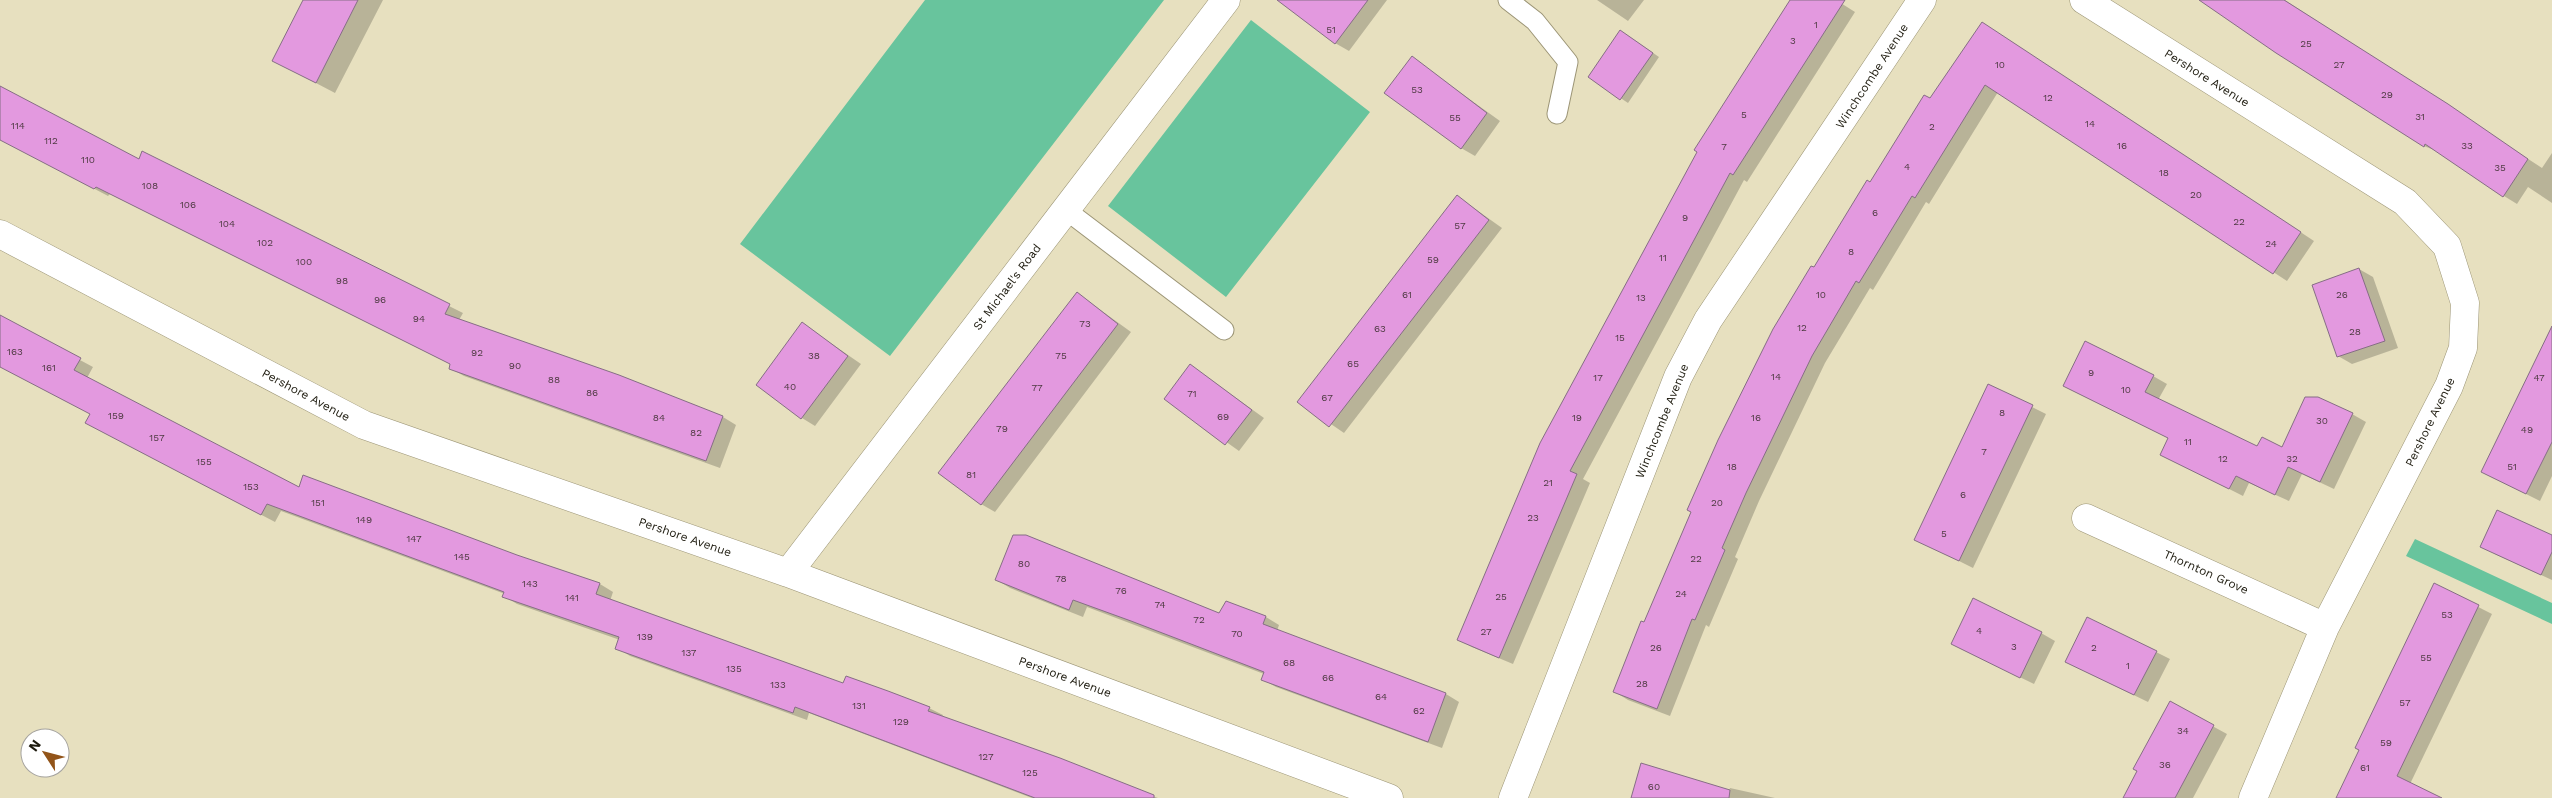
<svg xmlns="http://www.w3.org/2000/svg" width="2552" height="798" font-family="'Work Sans',sans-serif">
<rect width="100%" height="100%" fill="#e7e0bf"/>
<path fill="#68c49d" d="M 925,0 L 1164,0 L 890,356 L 740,244 Z
M 1251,20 L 1370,112 L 1226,297 L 1108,206 Z
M 2415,539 L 2552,603 L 2552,624 L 2406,556 Z"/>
<path fill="#0003" d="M 304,0 L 383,0 L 335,93 L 293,71 Z
M 1307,0 L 1387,0 L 1349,51 L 1335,43 Z
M 1597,0 L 1644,0 L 1628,21 Z
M 1791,0 L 1836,0 L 1855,12 L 1747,182 L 1744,180 L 1583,479 L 1590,483 L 1513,664 L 1472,647 L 1458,639 Z
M 2201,0 L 2285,0 L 2542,168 L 2552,153 L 2552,203 L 2528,187 L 2517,204 L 2504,196 L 2439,152 L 2424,146 Z
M 1996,32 L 2314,241 L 2287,281 L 1998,92 L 1929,204 L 1926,202 L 1873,290 L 1870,288 L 1825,363 L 1759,501 L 1735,557 L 1738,559 L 1709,627 L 1706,625 L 1670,716 L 1628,700 L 1615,692 L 1645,624 L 1814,269 L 1871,183 L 1930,100 Z
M 1627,35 L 1659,57 L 1628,103 L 1589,77 Z
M 1412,58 L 1500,121 L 1475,156 L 1461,148 Z
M 0,87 L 139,160 L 449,306 L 463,313 L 459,320 L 619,376 L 723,417 L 736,425 L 720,468 L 464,376 L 450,368 L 452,365 L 110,194 L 108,196 L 0,139 Z
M 1457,196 L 1502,228 L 1344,433 L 1299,402 Z
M 2359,269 L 2373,277 L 2398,348 L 2352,364 L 2338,356 Z
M 1077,293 L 1131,332 L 995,512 L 981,504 Z
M 0,317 L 93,367 L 87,378 L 300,489 L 600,584 L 613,592 L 610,601 L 844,685 L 929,708 L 943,715 L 942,717 L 1158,798 L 1032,798 L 809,713 L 807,720 L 630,656 L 617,648 L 620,640 L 517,604 L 504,596 L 505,594 L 281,511 L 275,522 L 100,430 L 91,414 L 0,366 Z
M 803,324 L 861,364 L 815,426 L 802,418 Z
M 2552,326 L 2552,476 L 2540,501 L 2482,472 Z
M 1190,365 L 1264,418 L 1239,451 L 1166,399 Z
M 2153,376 L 2167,384 L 2158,400 L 2258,448 L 2282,449 L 2352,414 L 2366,422 L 2334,489 L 2302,474 L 2289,501 L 2249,483 L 2243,496 L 2162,455 L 2170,439 L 2078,393 Z
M 1988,385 L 2046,414 L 1973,568 L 1915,539 Z
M 2552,536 L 2552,580 L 2495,554 Z
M 997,580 L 1219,614 L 1266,617 L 1279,625 L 1277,631 L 1446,694 L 1459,702 L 1442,748 L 1276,687 L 1262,679 L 1264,674 L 1087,607 L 1083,617 L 1010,588 Z
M 2435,585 L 2492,614 L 2410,784 L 2409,798 L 2337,798 L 2361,750 Z
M 2041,633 L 2055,641 L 2034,684 L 1966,651 Z
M 2156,652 L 2170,659 L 2148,702 L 2080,669 Z
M 2170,703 L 2227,734 L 2193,798 L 2124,798 Z
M 1730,788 L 1775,798 L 1632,798 L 1729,791 Z"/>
<path fill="#e399df" stroke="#866e85" d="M 303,0 L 358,0 L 316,83 L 272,61 Z
M 1277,0 L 1368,0 L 1335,44 Z
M 1790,0 L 1845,0 L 1733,175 L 1730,173 L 1570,471 L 1577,474 L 1499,658 L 1457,640 L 1540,443 L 1697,152 L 1694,150 Z
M 2199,0 L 2284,0 L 2448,104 L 2528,159 L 2503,197 L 2425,144 L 2424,147 L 2276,53 Z
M 1982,22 L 2301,232 L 2273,274 L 1985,85 L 1915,198 L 1912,196 L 1859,283 L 1856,281 L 1812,356 L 1746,493 L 1722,548 L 1725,550 L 1695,620 L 1692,619 L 1657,709 L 1613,692 L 1641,621 L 1644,622 L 1691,512 L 1687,510 L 1718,440 L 1773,329 L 1811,266 L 1814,267 L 1867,180 L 1870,182 L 1924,95 L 1930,98 Z
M 1620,30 L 1653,53 L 1620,100 L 1588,77 Z
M 1412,56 L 1487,113 L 1461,149 L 1384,93 Z
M 0,86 L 139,159 L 142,151 L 450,304 L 445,314 L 619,375 L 723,416 L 706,461 L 449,369 L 450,364 L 96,187 L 94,189 L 0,140 Z
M 1457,195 L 1489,220 L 1329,427 L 1297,402 Z
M 2359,268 L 2385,341 L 2337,357 L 2312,285 Z
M 1077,292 L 1118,324 L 981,505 L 938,473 Z
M 0,315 L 81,358 L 74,370 L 299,487 L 303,475 L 517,555 L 600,583 L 596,594 L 843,683 L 846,676 L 888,691 L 930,707 L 928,711 L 1060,758 L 1154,795 L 1154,798 L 1035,798 L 795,707 L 793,713 L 615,649 L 619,637 L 502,597 L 504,592 L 267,504 L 261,515 L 85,423 L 90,414 L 0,367 Z
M 802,322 L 848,356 L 801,419 L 756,385 Z
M 2552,326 L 2552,442 L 2526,494 L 2481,472 Z
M 2085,341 L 2154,375 L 2145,392 L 2257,446 L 2262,437 L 2282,447 L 2305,397 L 2318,397 L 2353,413 L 2320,482 L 2288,467 L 2275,495 L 2236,476 L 2229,489 L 2160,455 L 2168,438 L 2063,386 Z
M 1190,364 L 1252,410 L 1225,445 L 1164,399 Z
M 1988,384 L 2033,405 L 1959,561 L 1914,540 Z
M 2497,510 L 2552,535 L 2552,552 L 2541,575 L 2480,547 Z
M 1013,535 L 1026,535 L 1219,613 L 1226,601 L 1266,616 L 1263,624 L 1446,693 L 1428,742 L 1261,680 L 1264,672 L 1131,621 L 1073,600 L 1069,610 L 995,580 Z
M 2434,583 L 2479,605 L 2397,776 L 2442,798 L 2336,798 L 2359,750 L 2355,748 Z
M 1973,598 L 2042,632 L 2020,678 L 1951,644 Z
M 2087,617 L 2157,651 L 2134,695 L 2065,662 Z
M 2170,701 L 2214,725 L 2175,798 L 2123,798 L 2137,771 L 2133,769 Z
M 1641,763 L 1730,790 L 1729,798 L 1631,798 Z"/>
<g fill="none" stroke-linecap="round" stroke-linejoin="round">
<defs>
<path id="lane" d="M 1508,0 L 1535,21 L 1568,62 L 1557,114
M 1066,210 L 1224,330"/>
<path id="street" d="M 2084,0 L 2405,202 L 2447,246 L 2465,303 L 2463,348 L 2449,386 L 2325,627 L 2253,798
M 0,234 L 364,425 L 788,573 L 1389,798
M 2086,518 L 2325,627
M 788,573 L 1226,0
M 1513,798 L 1678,377 L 1708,320 L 1922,0"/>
</defs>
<use href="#lane" stroke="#9c9576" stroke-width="21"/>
<use href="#street" stroke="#9c9576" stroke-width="29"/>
<use href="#lane" stroke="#fff" stroke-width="19"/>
<use href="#street" stroke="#fff" stroke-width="28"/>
</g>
<g text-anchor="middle" stroke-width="4" stroke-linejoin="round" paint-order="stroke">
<g font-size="10" fill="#4e3a42">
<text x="1816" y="28">1</text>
<text x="1331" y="33">51</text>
<text x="1793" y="44">3</text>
<text x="2306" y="47">25</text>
<text x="2000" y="68">10</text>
<text x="2339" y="68">27</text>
<text x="1417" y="93">53</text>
<text x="2387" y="98">29</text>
<text x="2048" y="101">12</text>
<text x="1744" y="118">5</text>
<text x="2420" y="120">31</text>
<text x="1455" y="121">55</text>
<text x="2090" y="127">14</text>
<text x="18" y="129">114</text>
<text x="1932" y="130">2</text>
<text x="51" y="144">112</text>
<text x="2122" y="149">16</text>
<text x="2467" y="149">33</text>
<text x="1724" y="150">7</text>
<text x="88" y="163">110</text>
<text x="1907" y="170">4</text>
<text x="2500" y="171">35</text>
<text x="2164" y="176">18</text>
<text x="150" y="189">108</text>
<text x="2196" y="198">20</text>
<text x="188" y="208">106</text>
<text x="1875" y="216">6</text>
<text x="1685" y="221">9</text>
<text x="2239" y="225">22</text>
<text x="227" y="227">104</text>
<text x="1460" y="229">57</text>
<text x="265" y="246">102</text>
<text x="2271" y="247">24</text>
<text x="1851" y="255">8</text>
<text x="1663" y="261">11</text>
<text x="1433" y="263">59</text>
<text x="304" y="265">100</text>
<text x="342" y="284">98</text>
<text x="1407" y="298">61</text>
<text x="1821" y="298">10</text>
<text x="2342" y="298">26</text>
<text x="1641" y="301">13</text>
<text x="380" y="303">96</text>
<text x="419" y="322">94</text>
<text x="1085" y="327">73</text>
<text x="1802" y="331">12</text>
<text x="1380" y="332">63</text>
<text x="2355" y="335">28</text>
<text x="1620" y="341">15</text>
<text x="15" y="355">163</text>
<text x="477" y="356">92</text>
<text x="814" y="359">38</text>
<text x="1061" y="359">75</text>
<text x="1353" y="367">65</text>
<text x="515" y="369">90</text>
<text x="49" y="371">161</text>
<text x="2091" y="376">9</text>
<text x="1776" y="380">14</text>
<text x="1598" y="381">17</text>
<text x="2539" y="381">47</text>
<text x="554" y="383">88</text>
<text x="790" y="390">40</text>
<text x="1037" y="391">77</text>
<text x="2126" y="393">10</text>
<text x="592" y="396">86</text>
<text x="1192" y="397">71</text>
<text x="1327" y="401">67</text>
<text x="2002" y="416">8</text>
<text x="116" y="419">159</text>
<text x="1223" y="420">69</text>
<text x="659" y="421">84</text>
<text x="1577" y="421">19</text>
<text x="1756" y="421">16</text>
<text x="2322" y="424">30</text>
<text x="1002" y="432">79</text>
<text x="2527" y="433">49</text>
<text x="696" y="436">82</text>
<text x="157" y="441">157</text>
<text x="2188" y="445">11</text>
<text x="1984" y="455">7</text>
<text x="2223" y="462">12</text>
<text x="2292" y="462">32</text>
<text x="204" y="465">155</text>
<text x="1732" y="470">18</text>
<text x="2512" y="470">51</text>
<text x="971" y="478">81</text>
<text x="1548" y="486">21</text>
<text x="251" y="490">153</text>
<text x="1963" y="498">6</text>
<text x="318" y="506">151</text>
<text x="1717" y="506">20</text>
<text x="1533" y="521">23</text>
<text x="364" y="523">149</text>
<text x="1944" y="537">5</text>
<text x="414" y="542">147</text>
<text x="462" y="560">145</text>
<text x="1696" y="562">22</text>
<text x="1024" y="567">80</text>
<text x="1061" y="582">78</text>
<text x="530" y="587">143</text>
<text x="1121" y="594">76</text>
<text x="1681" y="597">24</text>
<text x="1501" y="600">25</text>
<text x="572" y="601">141</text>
<text x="1160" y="608">74</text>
<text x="2447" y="618">53</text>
<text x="1199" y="623">72</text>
<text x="1979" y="634">4</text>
<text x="1486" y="635">27</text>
<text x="1237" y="637">70</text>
<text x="645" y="640">139</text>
<text x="2014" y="650">3</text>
<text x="1656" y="651">26</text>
<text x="2094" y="651">2</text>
<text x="689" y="656">137</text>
<text x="2426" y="661">55</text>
<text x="1289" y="666">68</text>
<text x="2128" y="669">1</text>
<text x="734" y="672">135</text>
<text x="1328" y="681">66</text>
<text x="1642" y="687">28</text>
<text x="778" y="688">133</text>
<text x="1381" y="700">64</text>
<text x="2405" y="706">57</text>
<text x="859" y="709">131</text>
<text x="1419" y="714">62</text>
<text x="901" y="725">129</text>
<text x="2183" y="734">34</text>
<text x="2386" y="746">59</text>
<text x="986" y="760">127</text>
<text x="2165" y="768">36</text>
<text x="2365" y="771">61</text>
<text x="1030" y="776">125</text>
<text x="1654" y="790">60</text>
</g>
<g font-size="12" fill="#1d1a0e" stroke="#fff">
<text transform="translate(1872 76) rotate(-57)" y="4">Winchcombe Avenue</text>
<text transform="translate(2207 78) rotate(32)" y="4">Pershore Avenue</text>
<text transform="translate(1007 287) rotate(-53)" y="4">St Michael's Road</text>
<text transform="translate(306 395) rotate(28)" y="4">Pershore Avenue</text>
<text transform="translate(1662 421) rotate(-68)" y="4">Winchcombe Avenue</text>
<text transform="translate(2430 422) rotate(-64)" y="4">Pershore Avenue</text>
<text transform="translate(685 537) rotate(19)" y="4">Pershore Avenue</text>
<text transform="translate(2206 572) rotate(24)" y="4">Thornton Grove</text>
<text transform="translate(1065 677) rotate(20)" y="4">Pershore Avenue</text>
</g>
</g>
<g transform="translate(45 753) rotate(306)"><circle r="24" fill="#ffffff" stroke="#a5a39f"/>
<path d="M0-4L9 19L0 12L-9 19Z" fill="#925419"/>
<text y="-8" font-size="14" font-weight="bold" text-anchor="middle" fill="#1d1a0e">N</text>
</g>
</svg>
